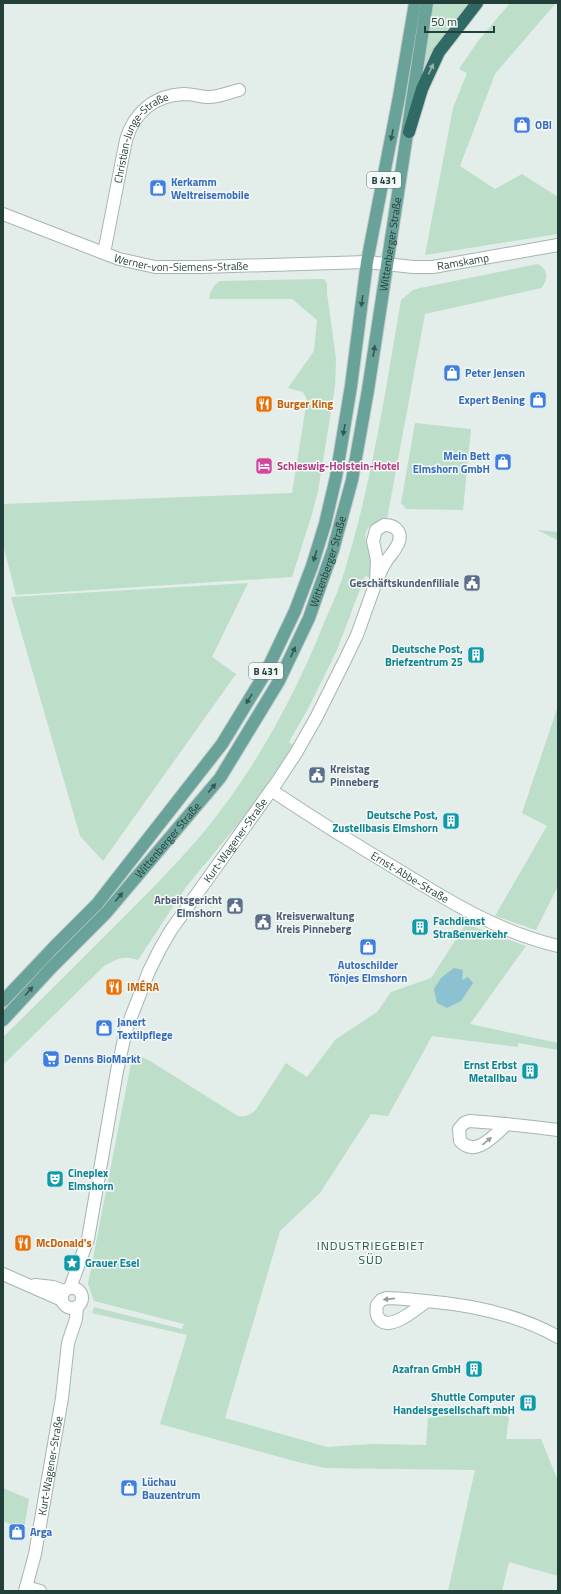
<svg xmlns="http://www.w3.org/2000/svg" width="561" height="1594" font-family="'Titillium Web',sans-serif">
<rect width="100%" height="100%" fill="#e3edea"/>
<path fill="#bddec9" d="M 419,3 L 423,3 L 402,147 L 399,146 Z
M 430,3 L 468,3 L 435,46 L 423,69 L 421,69 Z
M 510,3 L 556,3 L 495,74 L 460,166 L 495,189 L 522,174 L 558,197 L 558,234 L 425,255 L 453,108 L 467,73 L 459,69 L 478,41 Z
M 538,264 C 548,269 549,280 541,288 L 425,314 L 387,519 C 346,527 377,553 372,578 L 365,576 L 337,650 L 309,707 L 289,742 L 294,746 L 267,789 L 186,887 L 138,960 C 123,955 117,959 104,966 L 3,1065 L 3,1037 C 38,1003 73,968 108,933 C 140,901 173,868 203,833 C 254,771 294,698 324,623 C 330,609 337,594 342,579 C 371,488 385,394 401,300 L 413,290 L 420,288 Z
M 324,279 L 327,283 L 327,293 L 336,359 L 335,387 L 318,491 L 312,514 L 292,577 L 16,595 L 3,544 L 3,504 L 292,493 L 307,400 L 303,392 L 288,388 L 314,351 L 317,320 L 292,299 L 209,299 C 211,289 213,286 220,281 Z
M 415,423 L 471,429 L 463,510 L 406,509 L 401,503 Z
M 537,530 L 558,532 L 558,540 Z
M 248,583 L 212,657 L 236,674 L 103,861 L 80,836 L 11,597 Z
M 558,706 L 558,886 L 536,930 L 495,916 L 547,826 L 522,813 Z
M 466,924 L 526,946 L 470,1024 L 558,1043 L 558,1050 L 518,1043 L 518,1047 L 432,1036 L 388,1116 L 371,1114 L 320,1193 L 280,1231 L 225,1418 L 327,1447 L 372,1444 L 426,1445 L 428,1418 L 490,1411 L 509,1417 L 506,1439 L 541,1439 L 558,1481 L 558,1576 L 509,1562 L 502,1591 L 448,1591 L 475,1470 L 325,1468 L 298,1462 L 160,1424 L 187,1335 L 92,1313 L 94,1307 L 182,1329 L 184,1324 L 94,1301 L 88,1284 L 133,1053 L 150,1061 L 238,1116 C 247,1117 252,1114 257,1108 L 286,1063 L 307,1077 L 336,1039 L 377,1012 L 391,992 L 431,978 Z
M 3,1488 L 29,1499 L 24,1530 L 3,1521 Z"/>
<path fill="#8cc1d1" d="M 454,968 L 463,970 L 462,980 L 468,977 L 473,983 L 461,1001 L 447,1008 L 437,1003 L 434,989 L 441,978 Z"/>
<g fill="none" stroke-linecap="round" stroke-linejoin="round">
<defs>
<g id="minor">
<path id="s1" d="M 3,214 L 119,259 L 155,267 L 201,267 L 367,262 L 413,267 L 433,267 L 558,245"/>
<path id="s2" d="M 104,253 L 126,140 C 134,112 155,95 184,94 C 193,94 201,97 209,97 C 219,97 230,92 239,90"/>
<path d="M 384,525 C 390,525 395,526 398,531 C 405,542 389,555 384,565 C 381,570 379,576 376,582 L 377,560 L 373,541 L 376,530 Z"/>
<path id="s3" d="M 271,790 C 313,818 356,845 400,871 C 450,902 499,932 558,946"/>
<path d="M 507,1124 C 494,1135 476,1158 460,1141 L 459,1129 L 464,1123 L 469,1121 C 499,1123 528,1126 558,1130"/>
<path d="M 3,1274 L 62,1300"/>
<path d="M 35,1285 L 53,1287 L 64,1291"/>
<circle cx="72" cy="1298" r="10"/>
<path id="s4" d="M 70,1288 L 88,1239 L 117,1071 L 126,1030 L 149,971 L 160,949 L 171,930 L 277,782 L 296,753 L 316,718 L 345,660 L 357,635 L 376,582"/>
<path d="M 427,1301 C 417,1308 392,1331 380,1320 C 376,1316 376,1310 377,1305 L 381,1300 L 387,1298 C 400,1298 413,1300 426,1301 C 472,1305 518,1314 558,1337"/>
<path d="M 26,1587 L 40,1591"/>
<path id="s5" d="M 25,1591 L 35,1554 L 62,1398 L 68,1343 L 76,1319 L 77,1307"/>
</g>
<g id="major">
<path d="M 3,1001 L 54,947 L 97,904 L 222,744 L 266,672 L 295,611 L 312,566 L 325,524 L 336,477 L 351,386 L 367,262 L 399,97 L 415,3"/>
<path id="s6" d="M 3,1020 L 52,967 L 106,913 L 220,778 L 279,681 L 309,618 L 333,550 L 352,480 L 368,390 L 427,3"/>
</g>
<path id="highway" d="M 409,132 L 422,89 L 439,52 L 477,3"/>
</defs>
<use href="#minor" stroke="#a6b5b2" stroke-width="14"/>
<use href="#major" stroke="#c1c9c8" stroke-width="14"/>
<use href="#highway" stroke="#c1c9c8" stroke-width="14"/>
<use href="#minor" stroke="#fff" stroke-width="12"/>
<use href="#major" stroke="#68a298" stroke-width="12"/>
<use href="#highway" stroke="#2f6b64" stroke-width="12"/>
</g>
<defs><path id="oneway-solid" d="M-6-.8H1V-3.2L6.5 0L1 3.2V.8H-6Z"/></defs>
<use fill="#92b2ae" href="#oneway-solid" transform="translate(431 69) rotate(-65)"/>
<g fill="#345852">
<use href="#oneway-solid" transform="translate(392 135) rotate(101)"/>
<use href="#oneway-solid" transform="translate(362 301) rotate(98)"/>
<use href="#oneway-solid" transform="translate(374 351) rotate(-81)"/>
<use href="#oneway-solid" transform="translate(344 430) rotate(100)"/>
<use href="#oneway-solid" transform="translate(315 556) rotate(107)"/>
<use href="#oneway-solid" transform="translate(293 652) rotate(-65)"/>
<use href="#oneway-solid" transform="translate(249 699) rotate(121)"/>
<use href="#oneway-solid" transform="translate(212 788) rotate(-50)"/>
<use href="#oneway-solid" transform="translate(119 897) rotate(-50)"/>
<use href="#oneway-solid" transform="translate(29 991) rotate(-48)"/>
</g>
<g fill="#919f9c">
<use href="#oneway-solid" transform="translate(487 1141) rotate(-39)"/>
<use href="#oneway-solid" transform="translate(389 1299) rotate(174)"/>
</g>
<defs>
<symbol id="shop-square" viewBox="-11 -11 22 22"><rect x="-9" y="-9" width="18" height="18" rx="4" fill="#3f7fe0" stroke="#f4f9f7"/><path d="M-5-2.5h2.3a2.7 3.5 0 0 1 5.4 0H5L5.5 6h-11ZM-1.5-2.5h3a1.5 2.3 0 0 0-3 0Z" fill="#fff"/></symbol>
<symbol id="restaurant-square" viewBox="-11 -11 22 22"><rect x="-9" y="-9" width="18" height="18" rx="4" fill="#e8710a" stroke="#f4f9f7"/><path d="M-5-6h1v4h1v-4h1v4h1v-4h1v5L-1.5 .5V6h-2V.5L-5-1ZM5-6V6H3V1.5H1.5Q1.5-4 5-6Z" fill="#fff"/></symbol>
<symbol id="hotel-square" viewBox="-11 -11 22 22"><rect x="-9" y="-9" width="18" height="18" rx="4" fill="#d1479c" stroke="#f4f9f7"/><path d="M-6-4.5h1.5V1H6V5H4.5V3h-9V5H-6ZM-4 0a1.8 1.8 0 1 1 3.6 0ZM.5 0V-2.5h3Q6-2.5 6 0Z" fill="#fff"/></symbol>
<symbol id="civic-square" viewBox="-11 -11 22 22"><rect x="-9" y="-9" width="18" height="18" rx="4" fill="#5c6f8a" stroke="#f4f9f7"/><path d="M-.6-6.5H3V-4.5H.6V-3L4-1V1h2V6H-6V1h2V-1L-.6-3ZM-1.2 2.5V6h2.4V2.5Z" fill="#fff"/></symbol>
<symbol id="building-square" viewBox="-11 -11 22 22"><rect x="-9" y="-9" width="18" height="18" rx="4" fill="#0f9aa8" stroke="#f4f9f7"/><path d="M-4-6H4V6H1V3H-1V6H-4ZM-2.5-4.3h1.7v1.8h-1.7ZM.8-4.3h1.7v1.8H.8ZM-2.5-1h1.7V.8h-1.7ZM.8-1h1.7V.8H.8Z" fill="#fff"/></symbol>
<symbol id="supermarket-square" viewBox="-11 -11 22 22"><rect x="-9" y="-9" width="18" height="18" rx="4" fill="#3f7fe0" stroke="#f4f9f7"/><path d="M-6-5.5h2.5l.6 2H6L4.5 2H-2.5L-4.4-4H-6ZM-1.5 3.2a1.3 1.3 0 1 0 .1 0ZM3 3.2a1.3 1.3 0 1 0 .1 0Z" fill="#fff"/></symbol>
<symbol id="theatre-square" viewBox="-11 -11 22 22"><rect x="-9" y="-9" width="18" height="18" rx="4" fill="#0f9aa8" stroke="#f4f9f7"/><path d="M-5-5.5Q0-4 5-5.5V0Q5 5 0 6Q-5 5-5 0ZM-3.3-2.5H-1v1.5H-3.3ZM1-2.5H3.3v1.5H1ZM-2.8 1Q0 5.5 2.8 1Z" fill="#fff"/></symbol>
<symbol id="sight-square" viewBox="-11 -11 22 22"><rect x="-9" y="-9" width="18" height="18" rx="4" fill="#0f9aa8" stroke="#f4f9f7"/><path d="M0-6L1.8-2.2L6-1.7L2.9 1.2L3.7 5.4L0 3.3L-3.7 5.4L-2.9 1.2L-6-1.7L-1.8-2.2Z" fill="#fff"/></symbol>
</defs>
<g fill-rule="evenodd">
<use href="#shop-square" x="512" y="115" width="20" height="20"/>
<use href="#shop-square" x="148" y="178" width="20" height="20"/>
<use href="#shop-square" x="442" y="363" width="20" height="20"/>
<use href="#shop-square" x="528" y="390" width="20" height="20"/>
<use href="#restaurant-square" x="254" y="394" width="20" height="20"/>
<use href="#shop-square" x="493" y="452" width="20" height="20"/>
<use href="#hotel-square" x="254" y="456" width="20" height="20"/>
<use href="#civic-square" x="462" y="573" width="20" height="20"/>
<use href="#building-square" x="466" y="645" width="20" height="20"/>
<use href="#civic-square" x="307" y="765" width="20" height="20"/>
<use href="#building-square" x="441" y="811" width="20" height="20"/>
<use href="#civic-square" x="225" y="896" width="20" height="20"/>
<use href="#civic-square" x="253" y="912" width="20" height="20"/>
<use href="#building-square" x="410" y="917" width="20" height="20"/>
<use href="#shop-square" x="358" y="937" width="20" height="20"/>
<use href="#restaurant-square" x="104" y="977" width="20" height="20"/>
<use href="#shop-square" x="94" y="1018" width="20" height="20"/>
<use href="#supermarket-square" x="41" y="1049" width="20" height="20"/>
<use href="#building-square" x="520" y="1061" width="20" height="20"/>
<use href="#theatre-square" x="45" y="1169" width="20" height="20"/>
<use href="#restaurant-square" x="13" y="1233" width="20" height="20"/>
<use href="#sight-square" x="62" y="1253" width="20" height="20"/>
<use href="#building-square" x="464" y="1359" width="20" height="20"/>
<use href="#building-square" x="518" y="1393" width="20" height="20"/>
<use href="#shop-square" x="119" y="1478" width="20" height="20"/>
<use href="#shop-square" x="7" y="1522" width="20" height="20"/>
</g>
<g text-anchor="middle" stroke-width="3" stroke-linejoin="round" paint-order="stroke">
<g fill="#f4f9f7" stroke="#627773" stroke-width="1">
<rect x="367" y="172" width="34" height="16" rx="3"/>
<rect x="249" y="663" width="34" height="16" rx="3"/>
</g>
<g font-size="10" font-weight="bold" fill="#233f3a">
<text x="384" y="184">B 431</text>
<text x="266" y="675">B 431</text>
</g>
<g font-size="11" font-weight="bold" fill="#366cbe" stroke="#f4f9f7" text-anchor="start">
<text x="535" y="129">OBI</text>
<text x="171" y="186">Kerkamm<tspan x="171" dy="13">Weltreisemobile</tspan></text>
<text x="465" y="377">Peter Jensen</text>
<text x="525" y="404" text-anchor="end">Expert Bening</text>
<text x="490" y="460" text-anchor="end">Mein Bett<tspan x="490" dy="13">Elmshorn GmbH</tspan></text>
<text x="368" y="969" text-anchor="middle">Autoschilder<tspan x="368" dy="13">Tönjes Elmshorn</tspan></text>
<text x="117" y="1026">Janert<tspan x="117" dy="13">Textilpflege</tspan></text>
<text x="64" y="1063">Denns BioMarkt</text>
<text x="142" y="1486">Lüchau<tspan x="142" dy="13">Bauzentrum</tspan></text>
<text x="30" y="1536">Arga</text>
</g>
<g font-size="11" fill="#233f3a" stroke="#f4f9f7">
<text dy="4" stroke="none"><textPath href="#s2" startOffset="125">Christian-Junge-Straße</textPath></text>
<text dy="4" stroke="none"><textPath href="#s6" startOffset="892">Wittenberger Straße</textPath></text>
<text dy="4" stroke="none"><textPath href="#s1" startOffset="187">Werner-von-Siemens-Straße</textPath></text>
<text dy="4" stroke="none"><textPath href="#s1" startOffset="470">Ramskamp</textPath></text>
<text dy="4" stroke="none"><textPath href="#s6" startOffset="568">Wittenberger Straße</textPath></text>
<text dy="4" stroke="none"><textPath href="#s6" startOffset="244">Wittenberger Straße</textPath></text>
<text dy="4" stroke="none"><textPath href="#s4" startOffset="485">Kurt-Wagener-Straße</textPath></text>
<text dy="4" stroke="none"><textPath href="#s3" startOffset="164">Ernst-Abbe-Straße</textPath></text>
<text dy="4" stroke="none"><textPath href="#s5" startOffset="128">Kurt-Wagener-Straße</textPath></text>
</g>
<g font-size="11" font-weight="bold" fill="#c56008" stroke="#f4f9f7" text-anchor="start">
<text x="277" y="408">Burger King</text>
<text x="127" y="991">IMÉRA</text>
<text x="36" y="1247">McDonald's</text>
</g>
<g font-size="11" font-weight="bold" fill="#b23c85" stroke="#f4f9f7" text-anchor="start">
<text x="277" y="470">Schleswig-Holstein-Hotel</text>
</g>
<g font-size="11" font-weight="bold" fill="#4e5e75" stroke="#f4f9f7" text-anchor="end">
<text x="459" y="587">Geschäftskundenfiliale</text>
<text x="330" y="773" text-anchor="start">Kreistag<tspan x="330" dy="13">Pinneberg</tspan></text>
<text x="222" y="904">Arbeitsgericht<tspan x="222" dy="13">Elmshorn</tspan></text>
<text x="276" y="920" text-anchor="start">Kreisverwaltung<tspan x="276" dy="13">Kreis Pinneberg</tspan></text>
</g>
<g font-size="11" font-weight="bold" fill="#0d838f" stroke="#f4f9f7" text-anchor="end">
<text x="463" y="653">Deutsche Post,<tspan x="463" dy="13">Briefzentrum 25</tspan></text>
<text x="438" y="819">Deutsche Post,<tspan x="438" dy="13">Zustellbasis Elmshorn</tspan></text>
<text x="433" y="925" text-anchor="start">Fachdienst<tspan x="433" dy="13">Straßenverkehr</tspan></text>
<text x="517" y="1069">Ernst Erbst<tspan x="517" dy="13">Metallbau</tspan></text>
<text x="68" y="1177" text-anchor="start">Cineplex<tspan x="68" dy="13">Elmshorn</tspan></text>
<text x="85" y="1267" text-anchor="start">Grauer Esel</text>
<text x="461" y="1373">Azafran GmbH</text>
<text x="515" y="1401">Shuttle Computer<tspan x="515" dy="13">Handelsgesellschaft mbH</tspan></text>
</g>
<g font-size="12" letter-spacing="1" fill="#1f5149" stroke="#f4f9f7">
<text x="371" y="1250">INDUSTRIEGEBIET<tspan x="371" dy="14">SÜD</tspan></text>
</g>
</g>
<rect width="561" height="1594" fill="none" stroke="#233f3a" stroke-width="8"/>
<path d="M425 26v6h69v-6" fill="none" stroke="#233f3a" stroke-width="2"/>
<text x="431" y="26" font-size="12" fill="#233f3a" stroke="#f4f9f7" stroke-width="3" paint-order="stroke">50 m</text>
</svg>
